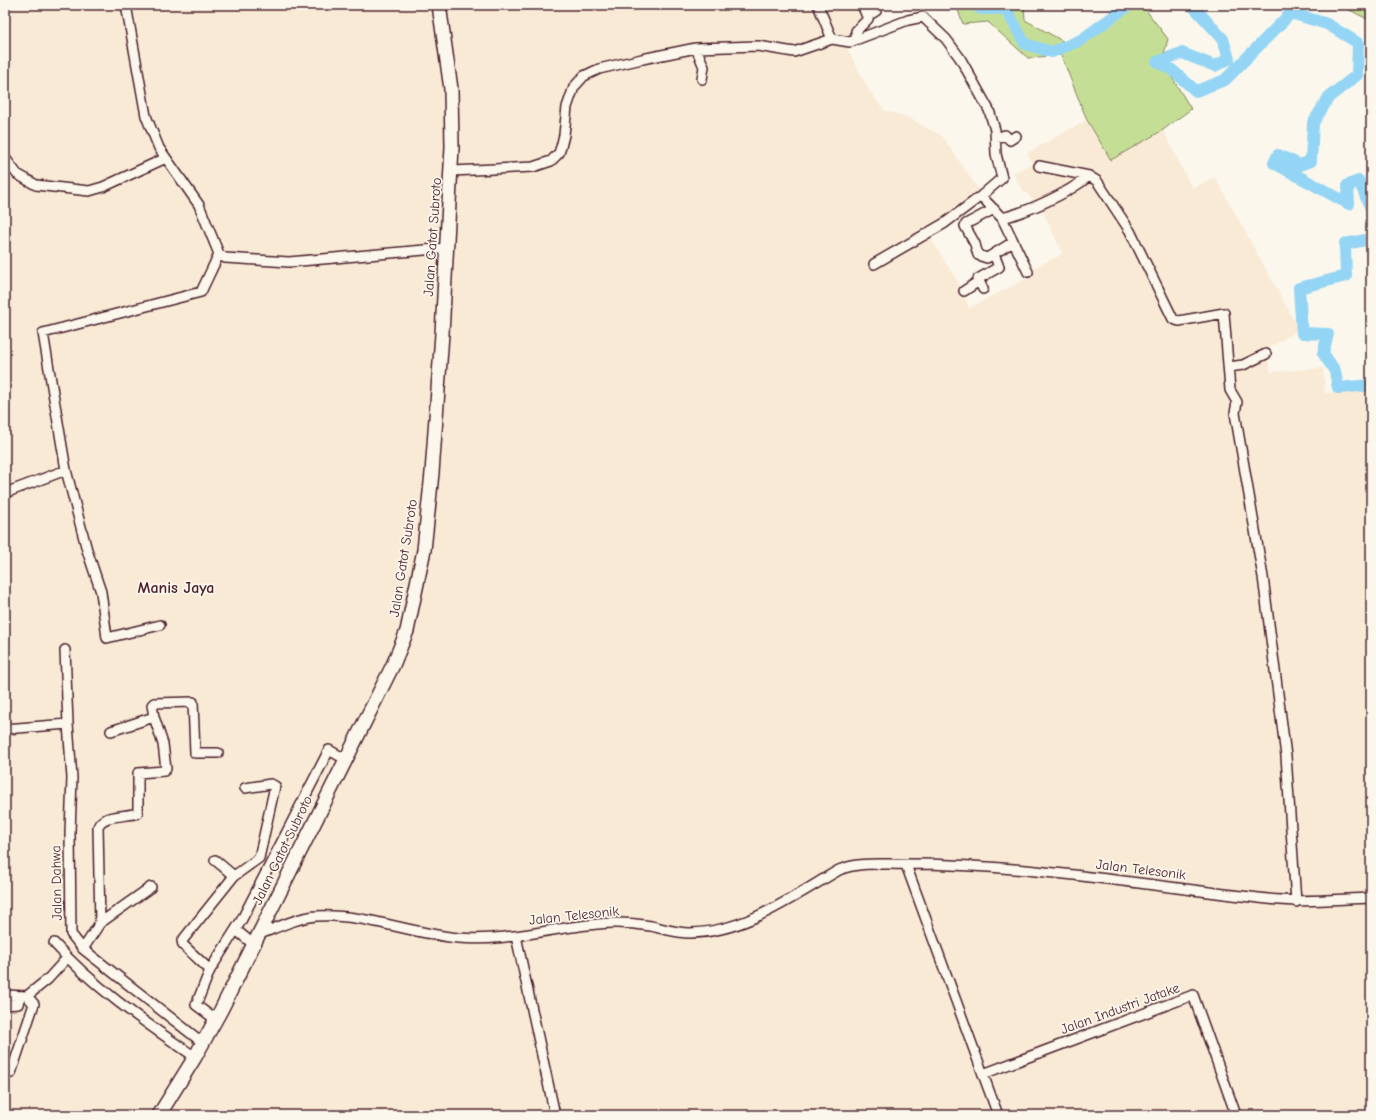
<svg xmlns="http://www.w3.org/2000/svg" width="1376" height="1120" font-family="'Comic Neue',sans-serif">
<rect width="100%" height="100%" fill="#fbf7ec"/>
<filter id="ink" filterUnits="userSpaceOnUse"><feTurbulence type="fractalNoise" baseFrequency=".025" numOctaves="2"/><feDisplacementMap in="SourceGraphic" scale="8" xChannelSelector="R" yChannelSelector="G"/><feConvolveMatrix kernelMatrix="1 2 1 2 8 2 1 2 1" color-interpolation-filters="sRGB"/></filter>
<g filter="url(#ink)">
<path fill="#f9ead6" d="M 5,5 L 864,5 L 868,14 L 845,44 L 869,90 L 884,110 L 907,117 L 942,136 L 983,196 L 928,234 L 959,284 L 969,308 L 1032,276 L 1031,269 L 1063,254 L 1041,208 L 1021,188 L 1013,173 L 1032,163 L 1027,153 L 1087,120 L 1111,160 L 1163,130 L 1192,188 L 1215,177 L 1299,329 L 1266,350 L 1271,372 L 1323,368 L 1325,393 L 1371,390 L 1371,1115 L 5,1115 Z"/>
<path fill="#c4df95" stroke="#877f60" d="M 956,5 L 1024,5 L 1025,20 L 1068,44 L 1124,5 L 1142,5 L 1168,39 L 1162,61 L 1191,109 L 1163,130 L 1111,160 L 1087,120 L 1061,55 L 1028,58 L 988,22 L 963,24 Z
M 1340,5 L 1371,5 L 1371,21 Z"/>
<g fill="none" stroke-linecap="round" stroke-linejoin="round">
<path stroke="#94d5f5" stroke-width="12" d="M 975,5 L 981,9 L 1006,9 L 1025,44 L 1052,52 L 1081,40 L 1129,5
M 1192,5 L 1223,39 L 1229,59 L 1215,66 L 1182,53 L 1157,62 L 1172,70 L 1196,91 L 1225,80 L 1291,13 L 1327,24 L 1358,43 L 1357,75 L 1329,97 L 1313,123 L 1311,161 L 1300,165 L 1278,155 L 1274,163 L 1349,204 L 1348,185 L 1359,181 L 1371,209
M 1371,239 L 1345,244 L 1346,276 L 1299,288 L 1302,333 L 1328,334 L 1323,353 L 1335,371 L 1338,388 L 1371,385"/>
<defs>
<path id="minor" d="M 126,5 L 146,116 L 159,148 L 199,205 L 219,254 L 225,258 L 289,262 L 447,248
M 818,5 L 832,39
M 868,16 L 876,11 L 874,5
M 856,39 L 856,31 L 868,19 L 862,5
M 696,48 L 704,67 L 702,79
M 996,138 L 1005,135 L 1010,140 L 1016,136
M 5,158 L 17,174 L 36,185 L 89,191 L 103,187 L 166,158
M 1039,166 L 1089,176 L 1097,181 L 1130,231 L 1173,319 L 1179,321 L 1224,313 L 1230,390 L 1237,402 L 1235,413 L 1263,577 L 1286,756 L 1296,902
M 452,171 L 533,167 L 551,161 L 559,153 L 561,147 L 564,135 L 567,107 L 574,87 L 584,76 L 599,69 L 642,59 L 696,48 L 758,46 L 794,52 L 832,39 L 850,42 L 908,20 L 923,17 L 946,39 L 960,58 L 989,110 L 995,130 L 996,154 L 1002,178 L 981,196 L 945,223 L 874,264
M 981,196 L 1002,218 C 1027,212 1069,193 1089,176
M 994,209 L 966,224 L 965,226 L 975,244 L 978,255 L 987,258 L 1013,242
M 1002,218 L 1028,272
M 983,289 L 978,279 L 999,267 L 994,254
M 964,291 L 979,281
M 1229,367 L 1243,365 L 1266,354
M 5,493 L 66,470
M 160,625 L 107,638 L 101,592 L 87,550 L 66,470 L 43,333 L 201,292 L 219,254
M 65,650 L 68,724
M 154,717 L 152,705 L 154,703 L 193,702 L 195,753 L 218,753
M 5,729 L 68,724 L 72,778 L 70,832 L 71,934 L 83,949 L 203,1043
M 215,860 L 234,876
M 906,865 L 998,1115
M 100,923 L 98,827 C 102,814 126,817 138,813 L 138,773 L 164,771 L 166,769 L 163,744 L 154,717 L 111,731
M 236,930 L 253,944
M 258,935 C 276,928 296,918 316,916 C 364,913 411,934 459,938 C 505,942 551,928 597,924 C 615,922 633,923 651,926 C 664,929 677,933 690,933 C 746,932 792,897 839,870 C 861,861 884,865 907,864 C 1029,864 1148,886 1268,899 C 1302,903 1337,899 1371,898
M 516,936 L 555,1115
M 54,943 C 94,988 146,1023 195,1057
M 83,949 L 100,923 L 151,887
M 210,970 L 183,945 L 182,941 L 234,876 L 259,858 L 275,786 L 271,784 L 245,788
M 5,995 L 27,996 L 34,1004 L 11,1073 L 5,1073
M 27,996 L 48,979 L 67,958
M 5,1005 L 18,1004 L 20,996
M 216,1020 L 196,1005 L 210,970 L 241,921 L 329,750 L 345,759
M 983,1074 L 1193,995 L 1236,1115"/>
<path id="highway" d="M 159,1115 L 195,1057 L 221,1010 L 393,665 L 407,631 L 424,550 L 432,473 L 442,334 L 452,147 L 451,89 L 439,5"/>
</defs>
<use href="#minor" stroke="#4a1f2b" stroke-width="12"/>
<use href="#highway" stroke="#4a1f2b" stroke-width="16"/>
<use href="#minor" stroke="#fbf7ec" stroke-width="9"/>
<use href="#highway" stroke="#fbf7ec" stroke-width="13"/>
</g>
</g>
<g text-anchor="middle" stroke-width="3.5" stroke-linejoin="round" paint-order="stroke">
<g font-size="14" fill="#4a1f2b" stroke="#fbf7ec">
<text transform="translate(432 237) rotate(-86)" y="5">Jalan Gatot Subroto</text>
<text transform="translate(403 558) rotate(-81)" y="5">Jalan Gatot Subroto</text>
<text transform="translate(282 850) rotate(-64)" y="5">Jalan Gatot Subroto</text>
<text transform="translate(1141 869) rotate(7)" y="5">Jalan Telesonik</text>
<text transform="translate(56 883) rotate(-91)" y="5">Jalan Dahwa</text>
<text transform="translate(574 915) rotate(-6)" y="5">Jalan Telesonik</text>
<text transform="translate(1120 1008) rotate(-20)" y="5">Jalan Industri Jatake</text>
</g>
<g font-size="16" font-weight="bold" fill="#4a1f2b" stroke="#fbf7ec">
<text x="176" y="593">Manis Jaya</text>
</g>
</g>
<rect width="1376" height="1120" fill="none" stroke="#fbf7ec" stroke-width="20"/>
<rect x="10" y="10" width="1356" height="1100" fill="none" stroke="#4a1f2b" stroke-width="1.5" filter="url(#ink)"/>
</svg>
